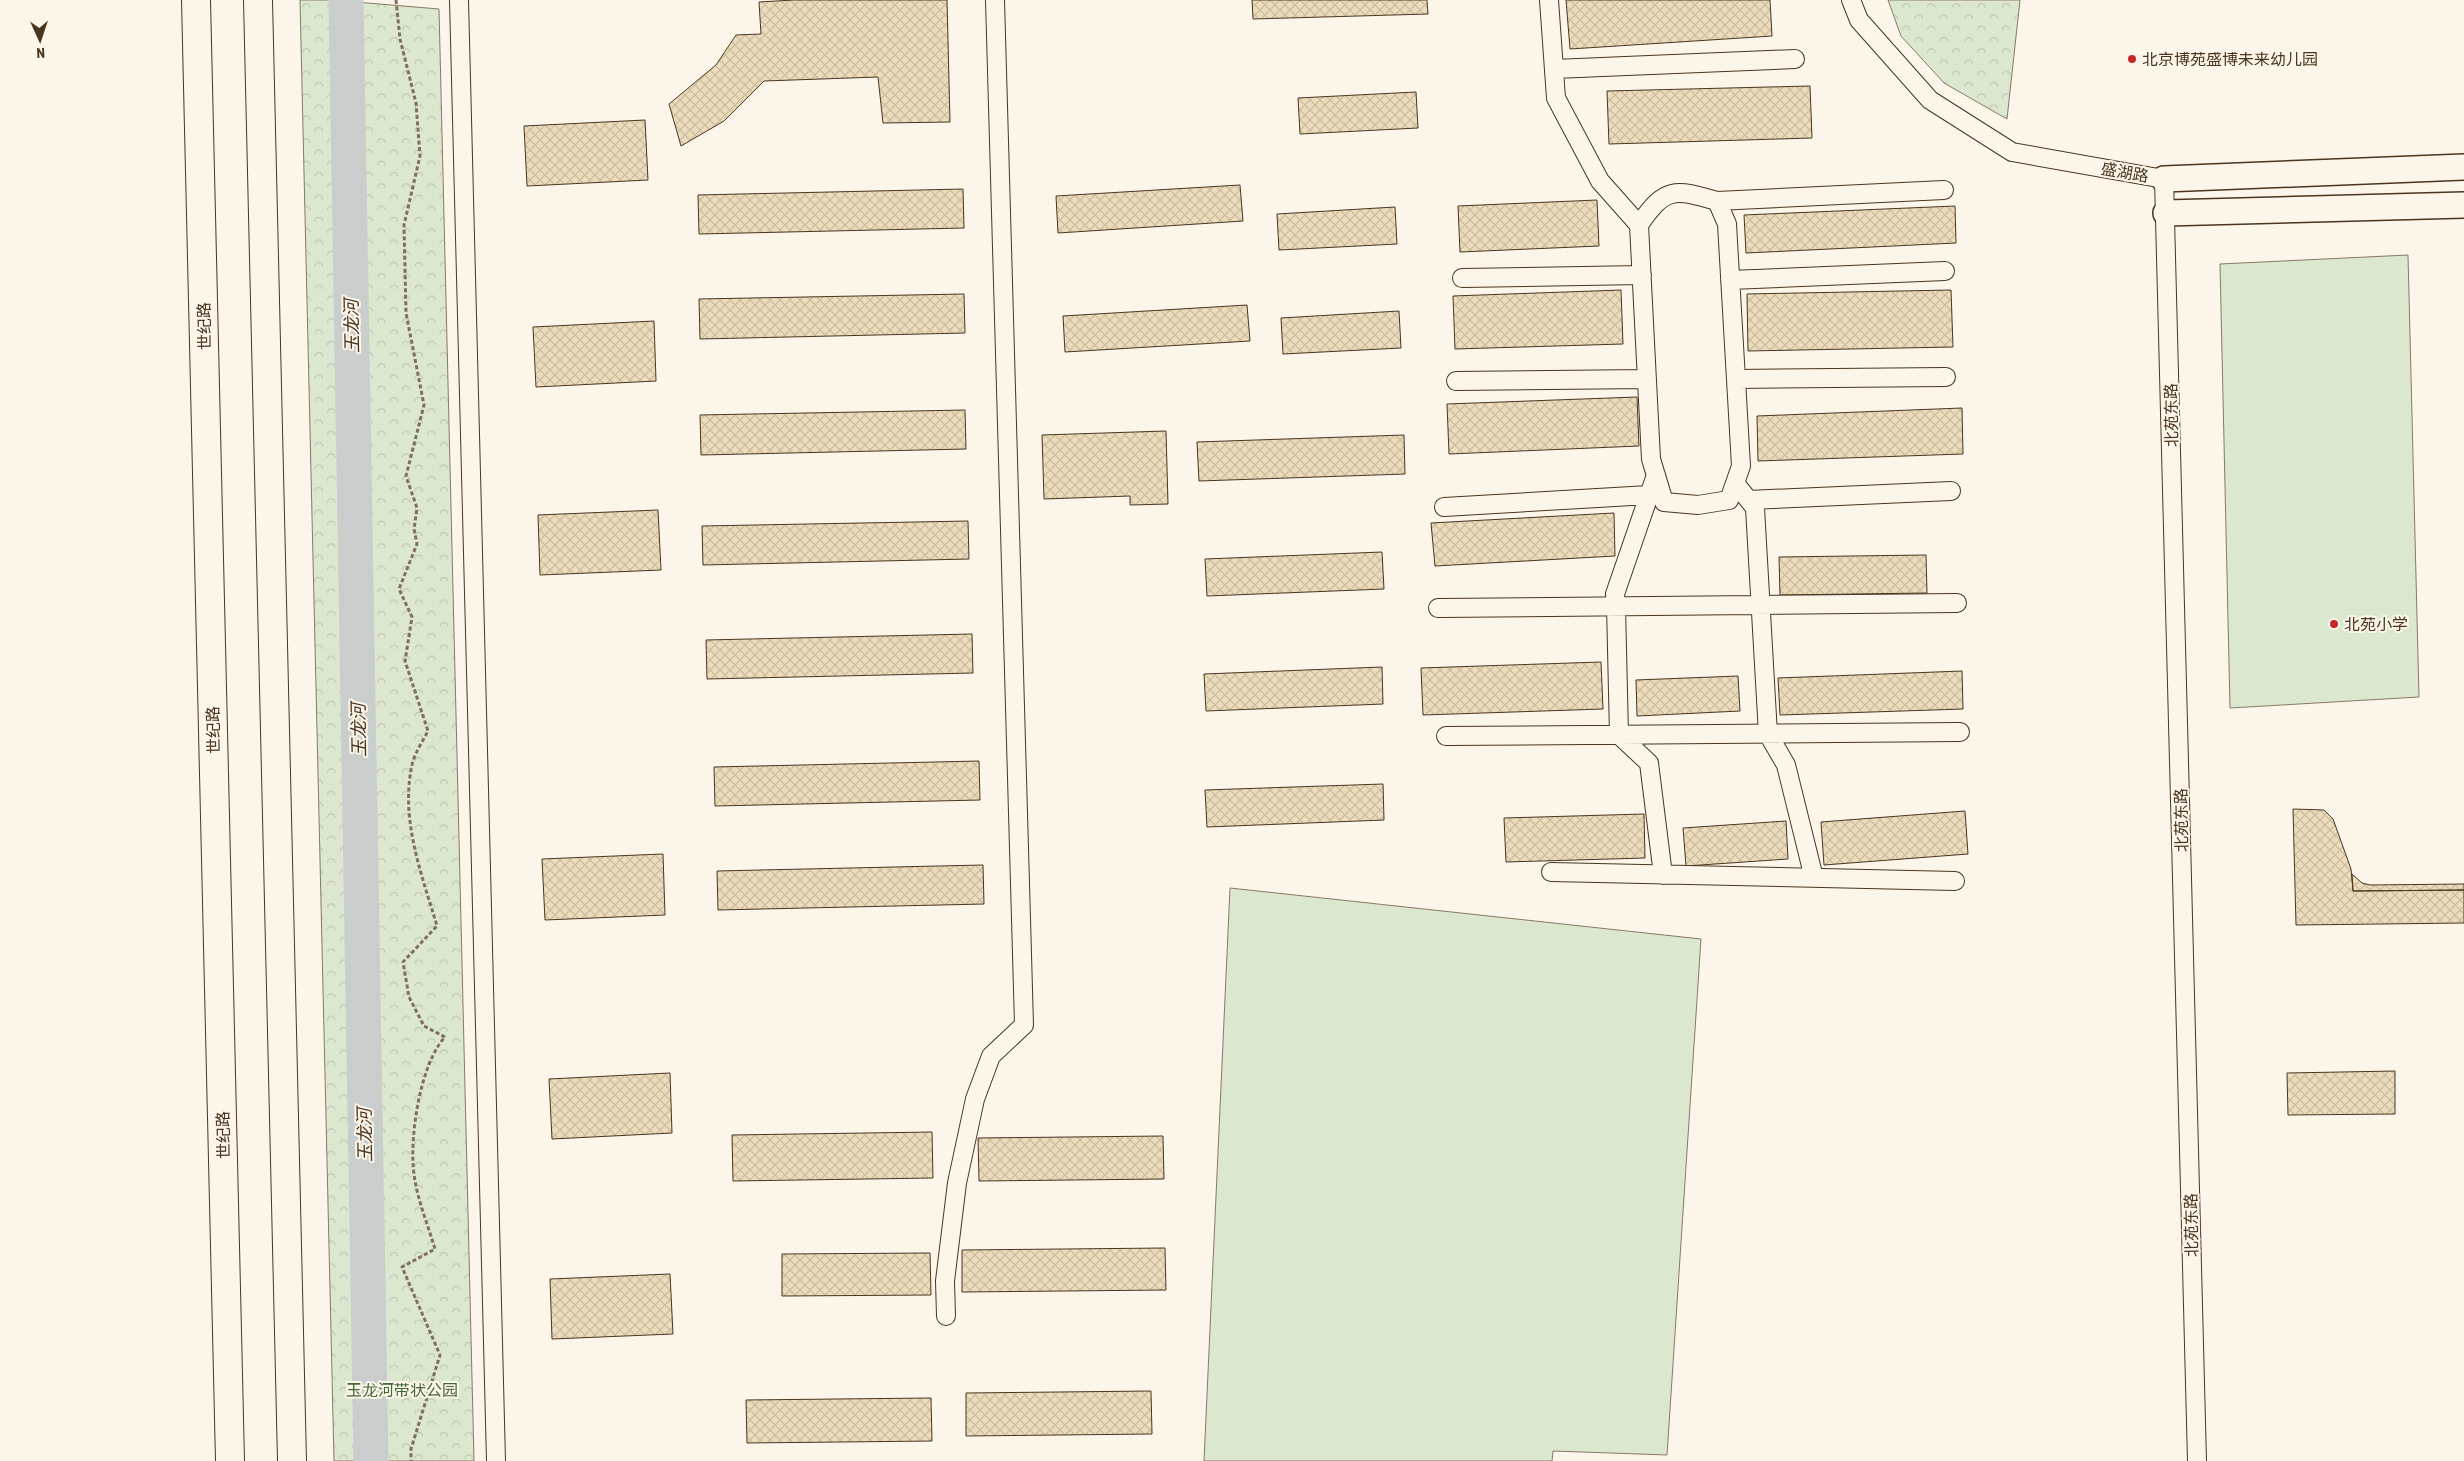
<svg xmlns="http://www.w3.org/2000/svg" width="2464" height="1461" font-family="'Roboto Condensed','Noto Sans SC',sans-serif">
<defs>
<pattern id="forest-crowns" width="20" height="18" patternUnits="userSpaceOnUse" patternTransform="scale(1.25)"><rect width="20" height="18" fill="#dce7d0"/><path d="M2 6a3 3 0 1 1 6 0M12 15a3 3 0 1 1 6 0" fill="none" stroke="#bec7b2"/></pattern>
<pattern id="building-cross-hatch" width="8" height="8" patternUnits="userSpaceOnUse" patternTransform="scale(1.25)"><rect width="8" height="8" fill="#ecdcbc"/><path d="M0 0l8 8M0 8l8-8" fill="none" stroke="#ccbda1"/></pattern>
</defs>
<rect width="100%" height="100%" fill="#fbf6e9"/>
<path fill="#dce7d0" stroke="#887966" d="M 2408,255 L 2419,697 L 2230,708 L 2220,264 Z
M 1230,888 L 1701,939 L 1667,1455 L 1553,1451 L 1552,1461 L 1204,1461 Z"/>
<path fill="url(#forest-crowns)" stroke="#887966" d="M 300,0 L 332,0 L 439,9 L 474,1461 L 334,1461 Z
M 1888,0 L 2020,0 L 2007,119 L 1944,83 L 1901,36 Z"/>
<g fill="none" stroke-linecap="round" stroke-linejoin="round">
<path stroke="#c9cecd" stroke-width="35" d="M 346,0 L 371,1461"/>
</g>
<path fill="url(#building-cross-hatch)" stroke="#4a3520" d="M 794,0 L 947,0 L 950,122 L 883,123 L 878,77 L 764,81 L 724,121 L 681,146 L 669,104 L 716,65 L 736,35 L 761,34 L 759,2 Z
M 1252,0 L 1427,0 L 1428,14 L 1253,19 Z
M 1566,0 L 1770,0 L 1772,36 L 1570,49 Z
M 1810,86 L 1812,138 L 1609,144 L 1607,91 Z
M 1416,92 L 1418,128 L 1300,134 L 1298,98 Z
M 645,120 L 648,180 L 527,186 L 524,126 Z
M 1240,185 L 1243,221 L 1058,233 L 1056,196 Z
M 963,189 L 964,228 L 699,234 L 698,195 Z
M 1597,200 L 1599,246 L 1460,252 L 1458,206 Z
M 1955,206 L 1956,243 L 1746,253 L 1744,215 Z
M 1395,207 L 1397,244 L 1279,250 L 1277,214 Z
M 1621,290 L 1623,344 L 1455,349 L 1453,296 Z
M 1951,290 L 1953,347 L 1748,351 L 1747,294 Z
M 964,294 L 965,333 L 700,339 L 699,299 Z
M 1247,305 L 1250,341 L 1065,352 L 1063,316 Z
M 1399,311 L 1401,348 L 1283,354 L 1281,318 Z
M 654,321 L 656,381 L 536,387 L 533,327 Z
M 1637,397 L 1639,446 L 1449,454 L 1447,404 Z
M 1962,408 L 1963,454 L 1758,461 L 1757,416 Z
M 965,410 L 966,449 L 701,455 L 700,415 Z
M 1166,431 L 1168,504 L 1130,505 L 1130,496 L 1044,499 L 1042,435 Z
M 1404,435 L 1405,474 L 1199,481 L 1197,442 Z
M 658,510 L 661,570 L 540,575 L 538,515 Z
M 1614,513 L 1615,556 L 1435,566 L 1431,523 Z
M 968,521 L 969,559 L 703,565 L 702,526 Z
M 1382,552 L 1384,589 L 1207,596 L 1205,559 Z
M 1926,555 L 1927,593 L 1780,595 L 1779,557 Z
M 972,634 L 973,673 L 707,679 L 706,640 Z
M 1601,662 L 1603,709 L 1423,715 L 1421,668 Z
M 1382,667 L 1383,704 L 1206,711 L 1204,674 Z
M 1962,671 L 1963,709 L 1780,715 L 1778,678 Z
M 1738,676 L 1740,711 L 1637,716 L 1636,680 Z
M 979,761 L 980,800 L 715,806 L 714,767 Z
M 1383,784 L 1384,820 L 1207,827 L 1205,790 Z
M 2293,809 L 2324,810 L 2333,819 L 2351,869 L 2353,891 L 2464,890 L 2464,923 L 2296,925 Z
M 1965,811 L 1968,854 L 1824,865 L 1821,822 Z
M 1644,814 L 1645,858 L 1506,862 L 1504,818 Z
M 1786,821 L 1788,859 L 1686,866 L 1683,828 Z
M 663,854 L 665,915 L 545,920 L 542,859 Z
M 983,865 L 984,904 L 718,910 L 717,871 Z
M 2352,874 L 2362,883 L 2370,885 L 2464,884 L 2464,890 L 2353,891 Z
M 2395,1071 L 2395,1114 L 2288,1115 L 2287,1073 Z
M 670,1073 L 672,1133 L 552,1139 L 549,1079 Z
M 932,1132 L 933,1178 L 733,1181 L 732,1135 Z
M 1163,1136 L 1164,1179 L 979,1181 L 978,1138 Z
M 1165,1248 L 1166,1290 L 962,1292 L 962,1250 Z
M 930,1253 L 931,1295 L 782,1296 L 782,1254 Z
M 670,1274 L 673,1334 L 552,1339 L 550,1279 Z
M 1151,1391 L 1152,1434 L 966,1436 L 966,1393 Z
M 931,1398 L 932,1441 L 747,1443 L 746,1400 Z"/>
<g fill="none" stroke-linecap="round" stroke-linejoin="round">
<defs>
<path id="street" d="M 459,0 L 496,1461
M 1549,0 L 1556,98 L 1600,181 L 1639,225 L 1651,459 L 1664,502 L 1698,505 L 1729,500 L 1741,466 L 1727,224 L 1717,201 C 1675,189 1665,186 1639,225
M 1851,0 L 1859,20 L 1930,100 L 2012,152 L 2164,179 L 2197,1461
M 1554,69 L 1795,59
M 1717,201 L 1944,190
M 1462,278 L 1642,275
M 1730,280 L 1945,271
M 1736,379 L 1946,377
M 1456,381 L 1647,379
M 1656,475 L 1615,594 L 1616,606 L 1619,735 L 1649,763 L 1663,875
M 1735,483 L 1755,508 L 1768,734 L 1786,765 L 1814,878
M 1749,500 L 1951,491
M 1444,507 L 1649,495
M 1438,608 L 1957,603
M 1446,736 L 1960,732
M 1551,872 L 1955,881
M 946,1316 L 945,1281 L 957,1183 L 975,1099 L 991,1056 L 1024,1025 L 995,0"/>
<path id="secondary" d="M 2164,179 L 2464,167
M 2166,213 L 2464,205"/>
<path id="primary" d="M 196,0 L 230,1461
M 258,0 L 292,1461"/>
</defs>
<use href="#street" stroke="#4a3520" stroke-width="20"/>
<use href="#secondary" stroke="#4a3520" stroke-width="28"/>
<use href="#primary" stroke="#4a3520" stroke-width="30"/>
<path stroke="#7f6f5c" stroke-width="3" stroke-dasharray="4 2.5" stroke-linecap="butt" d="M 396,0 L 400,39 L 416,103 L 420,156 L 404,225 L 406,313 L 424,405 L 406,476 L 417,508 L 414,529 L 417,544 L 399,589 L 412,617 L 405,661 L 428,731 C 423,741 414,754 412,765 C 400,820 422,875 437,926 L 403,962 L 409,997 L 424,1026 L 445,1037 C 420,1064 409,1138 414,1174 C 417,1199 428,1225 435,1249 L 402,1267 L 440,1355 L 411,1449 L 411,1461"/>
<use href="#street" stroke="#fbf6e9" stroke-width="18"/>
<use href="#secondary" stroke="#fbf6e9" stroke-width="25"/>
<use href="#primary" stroke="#fbf6e9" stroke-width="28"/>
</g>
<g fill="#c62828" stroke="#fbf6e9" stroke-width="2">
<circle cx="2132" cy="59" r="5"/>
<circle cx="2334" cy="624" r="5"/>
</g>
<g text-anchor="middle" stroke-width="4" stroke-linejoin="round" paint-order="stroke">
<g font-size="16" fill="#4a3520" stroke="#fbf6e9" text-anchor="start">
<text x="2142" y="65">北京博苑盛博未来幼儿园</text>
<text x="2344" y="630">北苑小学</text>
</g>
<g font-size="16" fill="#4a3520" stroke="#fbf6e9">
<text transform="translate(2125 172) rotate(10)" y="6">盛湖路</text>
<text transform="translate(204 326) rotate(-91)" y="6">世纪路</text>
<text transform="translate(2171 415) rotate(-91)" y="6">北苑东路</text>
<text transform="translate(213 730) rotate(-91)" y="6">世纪路</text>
<text transform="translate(2181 820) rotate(-91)" y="6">北苑东路</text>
<text transform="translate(223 1135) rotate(-91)" y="6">世纪路</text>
<text transform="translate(2191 1225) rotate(-91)" y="6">北苑东路</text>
</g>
<g font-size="16" fill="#436837" stroke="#fbf6e9">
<text x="402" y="1396">玉龙河带状公园</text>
</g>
<g font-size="18" font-style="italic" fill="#4a3520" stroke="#fbf6e9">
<text transform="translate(352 326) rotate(-91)" y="6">玉龙河</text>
<text transform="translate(359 730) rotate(-91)" y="6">玉龙河</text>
<text transform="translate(365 1135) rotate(-91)" y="6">玉龙河</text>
</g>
</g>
<g transform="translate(40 40) rotate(177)" stroke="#fbf6e9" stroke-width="4" paint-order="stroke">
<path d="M0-4L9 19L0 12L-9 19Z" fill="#4a3520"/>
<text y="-8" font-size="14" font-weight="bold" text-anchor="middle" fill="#4a3520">N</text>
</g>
</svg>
